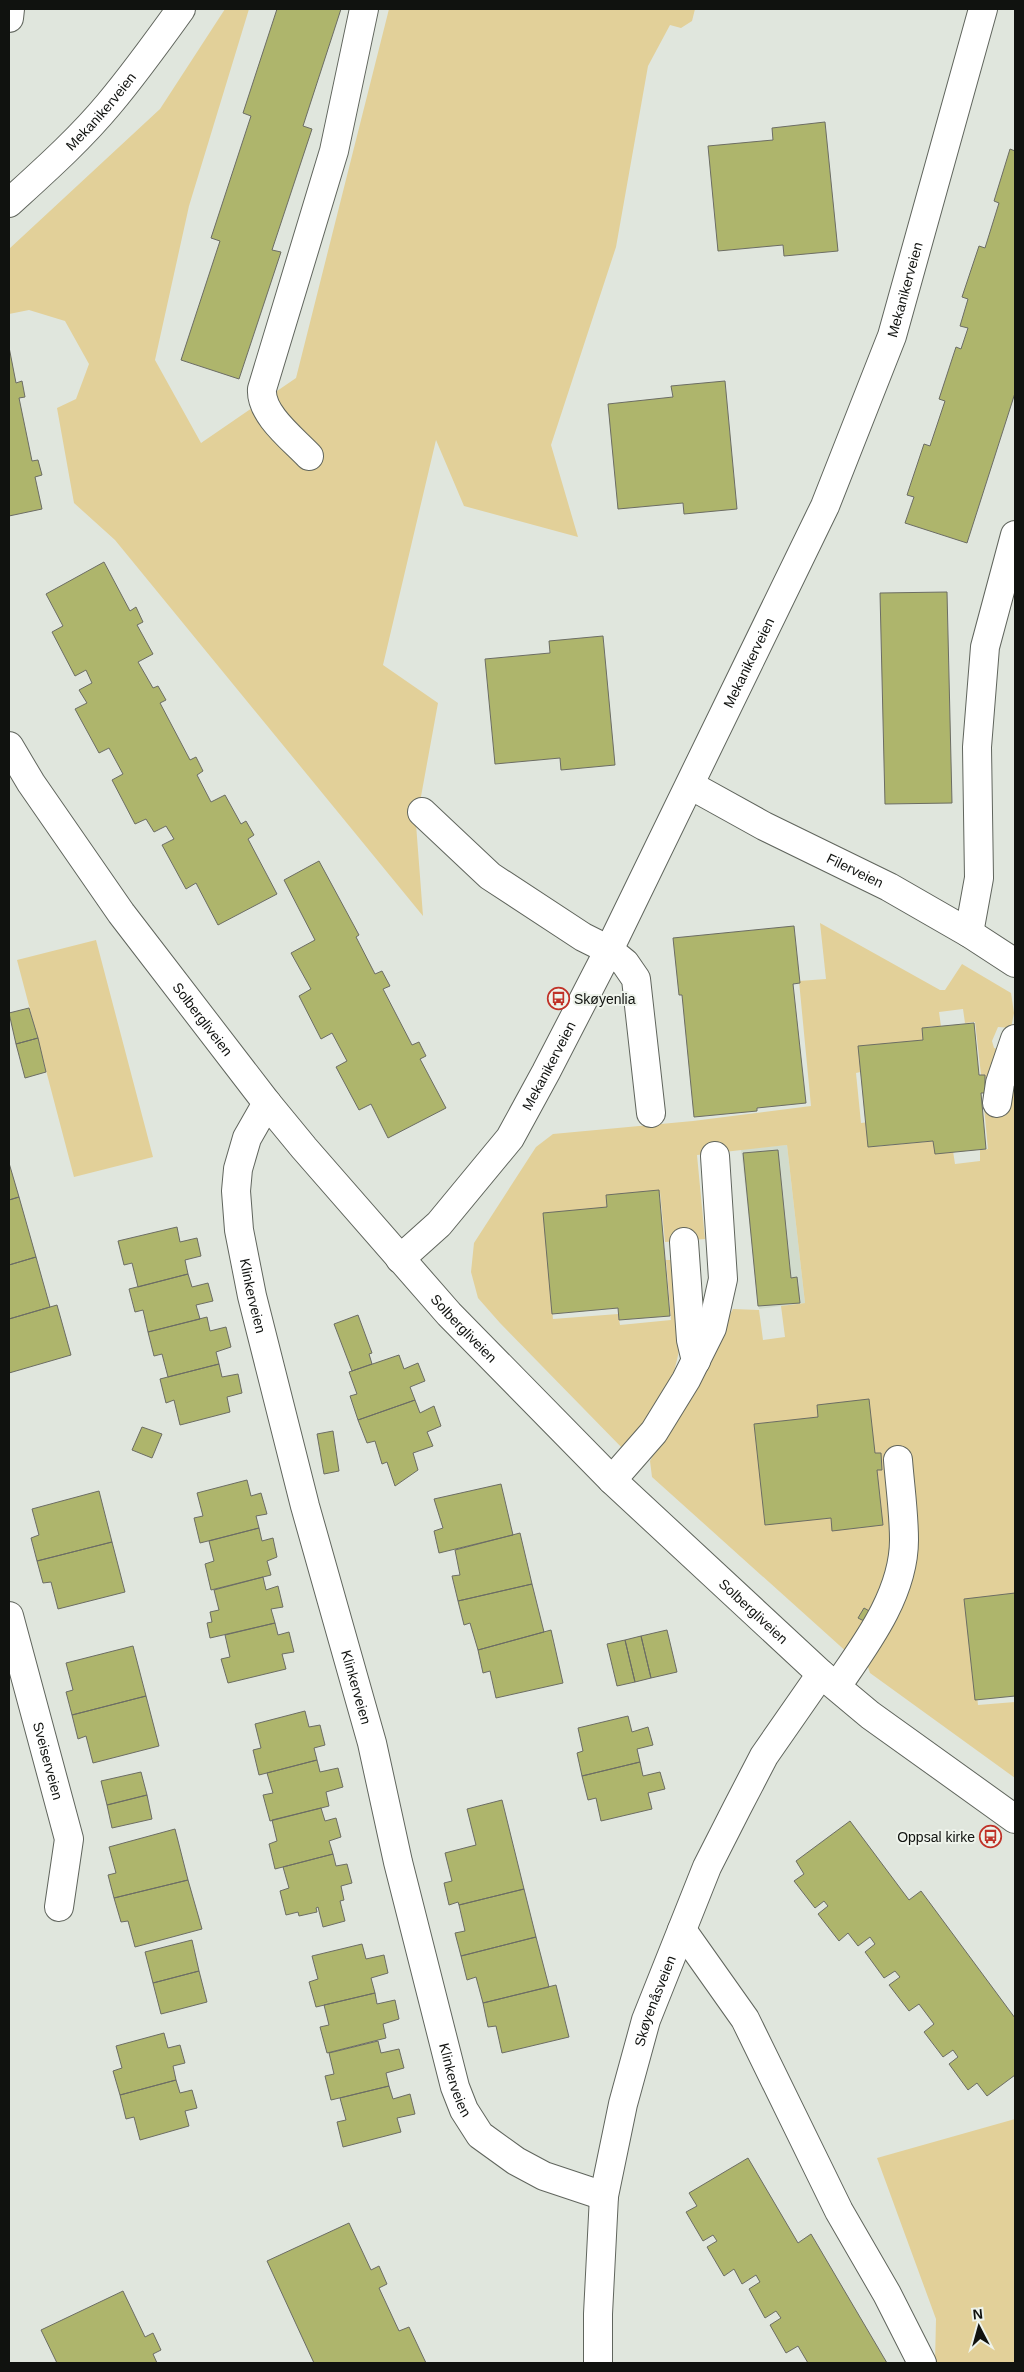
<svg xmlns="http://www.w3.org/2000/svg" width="1024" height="2372" font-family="Helvetica,sans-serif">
<rect width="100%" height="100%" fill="#e0e6dd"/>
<path fill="#d1dbcc" d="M 787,1145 L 805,1303 L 759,1309 L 741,1149 Z"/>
<path fill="#e2d099" d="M 225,9 L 249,9 L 189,206 L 155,360 L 201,443 L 296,378 L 389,9 L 695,9 L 692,21 L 681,28 L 670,25 L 648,66 L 616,247 L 551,445 L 578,537 L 464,506 L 436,440 L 383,665 L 438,703 L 416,824 L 423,916 L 115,540 L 74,503 L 57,408 L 76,399 L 89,364 L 65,321 L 29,310 L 9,314 L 9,249 L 160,109 Z
M 820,923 L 940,990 L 945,990 L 962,964 L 1011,993 L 1014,1013 L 1011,1028 L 998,1027 L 992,1041 L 994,1048 L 1002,1050 L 999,1063 L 982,1083 L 975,1022 L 965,1023 L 963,1009 L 939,1012 L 941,1026 L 925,1027 L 926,1041 L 862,1047 L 865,1071 L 856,1073 L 861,1123 L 869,1122 L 872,1147 L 935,1141 L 937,1152 L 953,1151 L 955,1164 L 980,1161 L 980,1150 L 988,1149 L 983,1096 L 1002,1103 L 1009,1101 L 1015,1072 L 1015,1594 L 967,1600 L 978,1705 L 1015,1702 L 1015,1778 L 870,1673 L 868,1667 L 870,1658 L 900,1607 L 914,1538 L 906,1451 L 887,1454 C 889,1481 896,1516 895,1542 C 893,1584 872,1620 849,1654 L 652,1477 L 650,1461 L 733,1309 L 759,1310 L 763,1340 L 785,1337 L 781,1306 L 805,1303 L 787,1145 L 697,1155 L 705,1239 L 665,1242 L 660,1192 L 606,1196 L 607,1210 L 544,1216 L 553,1319 L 618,1314 L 620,1325 L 671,1320 L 666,1260 L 676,1260 C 679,1278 684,1299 683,1317 C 681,1358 669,1397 647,1430 C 642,1438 637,1449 626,1452 L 500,1323 L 478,1298 L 471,1272 L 474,1243 L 536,1147 L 553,1134 L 693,1121 L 811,1106 L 799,981 L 826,979 Z
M 96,940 L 153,1157 L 74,1177 L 17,960 Z
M 1015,2119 L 1015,2363 L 935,2363 L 936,2319 L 877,2158 Z"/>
<path fill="#aeb56c" stroke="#6c6d64" d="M 277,9 L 341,9 L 303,126 L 312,129 L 272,250 L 281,252 L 239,379 L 181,360 L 220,241 L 211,238 L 251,116 L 243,113 Z
M 825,122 L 838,251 L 784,256 L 783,245 L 718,251 L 708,146 L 773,140 L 772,128 Z
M 1010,149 L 1015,151 L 1015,393 L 967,543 L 905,523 L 914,497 L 907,495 L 924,444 L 930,446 L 945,401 L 939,399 L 956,347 L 961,349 L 968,328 L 960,326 L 968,299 L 962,297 L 979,246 L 985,248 L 999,203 L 994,201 Z
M 9,347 L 16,383 L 22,381 L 25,397 L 19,398 L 32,461 L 38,460 L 42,475 L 35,477 L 42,509 L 9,516 Z
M 725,381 L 737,509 L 684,514 L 683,503 L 618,509 L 608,404 L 673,397 L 671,386 Z
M 104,562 L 130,611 L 136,607 L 143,622 L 137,625 L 153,654 L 138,662 L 153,688 L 158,686 L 166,700 L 160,703 L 190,760 L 196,757 L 203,771 L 197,775 L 211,802 L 225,795 L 241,824 L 246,821 L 254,835 L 248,839 L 277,894 L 218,925 L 196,883 L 186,889 L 162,845 L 174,839 L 166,826 L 154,832 L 146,819 L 135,824 L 112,780 L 123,774 L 109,748 L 99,753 L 75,709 L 87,703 L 79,690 L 92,683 L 86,670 L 75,676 L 52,632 L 63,626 L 46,594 Z
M 947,592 L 952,803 L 885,804 L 880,593 Z
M 603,636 L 615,765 L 561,770 L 560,758 L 495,764 L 485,659 L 550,653 L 549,641 Z
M 319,861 L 359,935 L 356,937 L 375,974 L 382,971 L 390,986 L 383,989 L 412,1045 L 419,1042 L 426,1056 L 420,1059 L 446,1108 L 388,1138 L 371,1104 L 359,1110 L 336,1067 L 347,1061 L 332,1033 L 321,1039 L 299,996 L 311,989 L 291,953 L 315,940 L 284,880 Z
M 794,926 L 800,983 L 793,984 L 806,1103 L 757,1108 L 757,1111 L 694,1117 L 682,995 L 679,995 L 673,938 Z
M 29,1008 L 38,1038 L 16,1044 L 9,1013 Z
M 974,1023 L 979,1075 L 985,1075 L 985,1084 L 986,1093 L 981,1093 L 986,1149 L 935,1154 L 933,1141 L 868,1147 L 858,1046 L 923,1040 L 922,1028 Z
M 38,1038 L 46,1072 L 25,1078 L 16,1044 Z
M 778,1150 L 791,1278 L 797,1277 L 800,1303 L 758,1306 L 743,1153 Z
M 9,1163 L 19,1197 L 9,1200 Z
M 659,1190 L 670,1316 L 619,1320 L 618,1308 L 552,1314 L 543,1213 L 607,1207 L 606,1195 Z
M 19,1197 L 36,1257 L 9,1265 L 9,1200 Z
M 177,1227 L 180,1242 L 197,1238 L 201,1256 L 185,1260 L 188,1274 L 138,1287 L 132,1263 L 124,1265 L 118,1241 Z
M 36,1257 L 50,1307 L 9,1319 L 9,1265 Z
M 188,1274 L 192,1287 L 208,1283 L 213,1301 L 196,1305 L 200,1319 L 148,1332 L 143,1310 L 135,1312 L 129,1289 Z
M 57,1305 L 71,1355 L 9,1373 L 9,1319 Z
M 358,1315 L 372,1353 L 369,1354 L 372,1364 L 352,1371 L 334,1324 Z
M 207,1317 L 210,1331 L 226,1327 L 231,1347 L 216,1352 L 219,1364 L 168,1377 L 162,1354 L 154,1356 L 148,1332 Z
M 399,1355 L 404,1369 L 418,1363 L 425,1381 L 410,1387 L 415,1400 L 358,1420 L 350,1396 L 357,1394 L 349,1372 Z
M 219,1364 L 222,1377 L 238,1374 L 242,1393 L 227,1397 L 230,1412 L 180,1425 L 174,1400 L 166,1403 L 160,1379 Z
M 869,1399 L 875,1453 L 881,1453 L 882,1470 L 877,1470 L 883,1525 L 832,1531 L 831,1518 L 765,1525 L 754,1424 L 818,1417 L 817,1405 Z
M 415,1400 L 420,1413 L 434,1406 L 441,1426 L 427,1432 L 433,1446 L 413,1453 L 418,1470 L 395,1486 L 387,1462 L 382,1464 L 375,1441 L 367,1443 L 358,1420 Z
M 142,1427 L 162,1434 L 152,1458 L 132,1450 Z
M 333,1431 L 339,1471 L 324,1474 L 317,1434 Z
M 247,1480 L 251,1496 L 261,1493 L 267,1514 L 256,1516 L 259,1528 L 200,1543 L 194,1518 L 203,1516 L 197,1493 Z
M 501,1484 L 513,1535 L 439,1553 L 434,1531 L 443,1528 L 434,1499 Z
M 99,1491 L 112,1542 L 37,1561 L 31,1538 L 39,1535 L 32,1509 Z
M 259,1528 L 262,1541 L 273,1538 L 277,1557 L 267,1561 L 271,1575 L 211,1590 L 205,1564 L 214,1561 L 209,1541 Z
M 520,1533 L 532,1584 L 458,1601 L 452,1576 L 460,1575 L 455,1550 Z
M 112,1542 L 125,1592 L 58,1609 L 51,1582 L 43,1583 L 37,1561 Z
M 263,1577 L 266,1590 L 278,1586 L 283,1607 L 271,1609 L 275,1623 L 210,1638 L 207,1623 L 212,1622 L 210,1612 L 219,1610 L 214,1590 Z
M 532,1584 L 544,1632 L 478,1650 L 470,1623 L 464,1625 L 458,1601 Z
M 1015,1593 L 1015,1696 L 975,1700 L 964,1599 Z
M 864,1608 L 871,1612 L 866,1622 L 858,1618 Z
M 275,1623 L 278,1635 L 289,1632 L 294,1652 L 282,1654 L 286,1669 L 228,1683 L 221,1659 L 230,1657 L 225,1635 Z
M 551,1630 L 563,1683 L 496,1698 L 490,1671 L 483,1673 L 478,1650 Z
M 667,1630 L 677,1672 L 651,1678 L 641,1636 Z
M 641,1636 L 651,1678 L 635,1682 L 625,1640 Z
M 625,1640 L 635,1682 L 617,1686 L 607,1644 Z
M 133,1646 L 146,1696 L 72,1715 L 66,1692 L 73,1690 L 66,1663 Z
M 146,1696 L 159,1746 L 93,1763 L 86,1736 L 78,1739 L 72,1715 Z
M 305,1711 L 309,1727 L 320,1725 L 325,1745 L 314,1748 L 317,1760 L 259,1775 L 253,1750 L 261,1748 L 255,1724 Z
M 628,1716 L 632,1732 L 648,1727 L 653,1745 L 637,1749 L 640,1762 L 582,1776 L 577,1753 L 583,1751 L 578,1728 Z
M 317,1760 L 320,1772 L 338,1768 L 343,1787 L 326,1792 L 329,1806 L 270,1821 L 263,1795 L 273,1793 L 267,1773 Z
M 640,1762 L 643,1776 L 660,1772 L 665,1789 L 648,1793 L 652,1809 L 601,1821 L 596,1798 L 588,1800 L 582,1776 Z
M 141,1772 L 147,1795 L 107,1805 L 101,1781 Z
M 147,1795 L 152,1819 L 112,1828 L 107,1805 Z
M 502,1800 L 524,1889 L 459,1905 L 458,1902 L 449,1905 L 444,1883 L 452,1881 L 445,1853 L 476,1845 L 467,1809 Z
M 321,1808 L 325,1821 L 336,1818 L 341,1837 L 329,1841 L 333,1854 L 275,1869 L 269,1844 L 277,1841 L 272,1820 Z
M 850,1821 L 909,1900 L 921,1891 L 1015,2018 L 1015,2075 L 987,2096 L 977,2083 L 968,2090 L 949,2064 L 958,2057 L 953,2050 L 943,2057 L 924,2032 L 934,2024 L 919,2004 L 909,2011 L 889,1985 L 900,1977 L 895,1971 L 884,1978 L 865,1952 L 875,1944 L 870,1937 L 858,1946 L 848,1933 L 839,1941 L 818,1914 L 828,1906 L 824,1901 L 815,1908 L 794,1881 L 804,1874 L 796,1861 Z
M 175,1829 L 188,1880 L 114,1898 L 108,1875 L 116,1873 L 109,1847 Z
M 333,1854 L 336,1866 L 347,1864 L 352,1883 L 341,1886 L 344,1900 L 340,1901 L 345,1921 L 323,1927 L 318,1907 L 316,1908 L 317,1912 L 299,1916 L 298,1912 L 286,1915 L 280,1891 L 289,1888 L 283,1867 Z
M 188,1880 L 202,1929 L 135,1947 L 128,1921 L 121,1922 L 114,1898 Z
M 524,1889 L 536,1937 L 461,1956 L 455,1933 L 465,1931 L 459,1905 Z
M 536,1937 L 549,1987 L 483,2003 L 476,1977 L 467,1980 L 461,1956 Z
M 192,1940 L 199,1971 L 153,1983 L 145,1952 Z
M 362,1944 L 366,1959 L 384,1955 L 388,1973 L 371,1978 L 375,1993 L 316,2007 L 309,1982 L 318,1979 L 312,1956 Z
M 199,1971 L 207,2002 L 161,2014 L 153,1983 Z
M 556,1985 L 569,2037 L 502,2053 L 496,2026 L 488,2027 L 483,2003 Z
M 375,1993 L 377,2004 L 395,2000 L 399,2019 L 383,2024 L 386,2038 L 327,2053 L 320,2027 L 329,2025 L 324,2005 Z
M 164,2033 L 168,2048 L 180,2045 L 185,2063 L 173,2066 L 176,2080 L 120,2095 L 113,2071 L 122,2068 L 116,2046 Z
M 378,2041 L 381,2053 L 399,2049 L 404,2068 L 386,2073 L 389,2086 L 331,2100 L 325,2076 L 334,2074 L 329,2053 Z
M 176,2080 L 180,2093 L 192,2090 L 197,2108 L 185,2111 L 189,2126 L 140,2140 L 134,2117 L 126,2119 L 120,2095 Z
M 389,2086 L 393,2099 L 410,2094 L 415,2114 L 397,2118 L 401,2132 L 343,2147 L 337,2122 L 346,2120 L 340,2098 Z
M 748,2158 L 798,2243 L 811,2234 L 887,2363 L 808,2363 L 798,2346 L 786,2353 L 770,2325 L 781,2318 L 776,2311 L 765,2318 L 749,2289 L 760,2282 L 756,2275 L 742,2284 L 734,2269 L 724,2276 L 707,2247 L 717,2241 L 713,2235 L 703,2241 L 686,2212 L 697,2206 L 689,2193 Z
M 349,2223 L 371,2270 L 379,2266 L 387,2284 L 379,2288 L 399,2331 L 409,2327 L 426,2363 L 314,2363 L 267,2261 Z
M 123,2291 L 145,2337 L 153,2333 L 161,2350 L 153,2354 L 157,2363 L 57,2363 L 41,2330 Z"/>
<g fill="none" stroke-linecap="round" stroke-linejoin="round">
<defs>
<g id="minor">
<path d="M 9,18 L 10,9"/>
<path id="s1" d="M 9,203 C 44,171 79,140 109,104 C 135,73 158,41 181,9"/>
<path d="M 309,456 C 293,439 260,414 262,389 L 334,151 L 364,9"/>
<path id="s2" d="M 9,746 L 31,783 L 121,913 L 267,1103 L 304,1148 L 449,1314 L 612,1480 L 821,1674 L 870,1715 L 1015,1819"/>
<path id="s3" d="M 690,785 L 764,826 L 889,887 L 969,933 L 1015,963"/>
<path d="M 422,812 L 490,876 L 583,937 L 609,950 L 625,963 L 636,979 L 651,1113"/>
<path d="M 969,933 L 979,878 L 977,747 L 985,647 L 1015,535"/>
<path id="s4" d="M 267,1103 L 247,1138 L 238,1169 L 236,1191 L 239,1230 L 252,1296 L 305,1506 L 372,1743 L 398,1862 L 455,2087 L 464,2110 L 480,2135 L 516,2161 L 544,2176 L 604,2196"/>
<path d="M 997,1103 L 1000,1083 L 1015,1039"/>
<path d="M 684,1242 L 691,1340 L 696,1361"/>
<path id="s5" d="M 400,1259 L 439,1224 L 510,1138 L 546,1072 L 609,950 L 825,506 L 892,336 L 983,9"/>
<path d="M 612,1480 L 654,1432 L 686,1380 L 712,1328 L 723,1279 L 715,1156"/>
<path id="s6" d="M 9,1616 L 69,1839 L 59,1907"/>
<path d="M 837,1686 C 866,1644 904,1594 904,1540 C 904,1513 900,1486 898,1460"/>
<path d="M 682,1930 L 745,2019 L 839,2211 L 887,2294 L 922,2363"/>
<path id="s7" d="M 598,2363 L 598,2314 L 604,2196 L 623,2104 L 646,2020 L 707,1867 L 737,1808 L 764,1756 L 821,1674"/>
</g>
</defs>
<use href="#minor" stroke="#60655d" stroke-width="30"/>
<use href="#minor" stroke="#fff" stroke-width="28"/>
</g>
<defs>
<symbol id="bus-ring" viewBox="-11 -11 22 22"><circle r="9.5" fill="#eef3eb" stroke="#c03228" stroke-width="1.5"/><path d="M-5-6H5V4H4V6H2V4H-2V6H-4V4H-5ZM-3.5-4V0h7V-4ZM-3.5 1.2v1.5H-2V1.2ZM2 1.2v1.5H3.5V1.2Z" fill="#c03228"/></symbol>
</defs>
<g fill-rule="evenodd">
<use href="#bus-ring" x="546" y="986" width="25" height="25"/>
<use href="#bus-ring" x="978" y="1824" width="25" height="25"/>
</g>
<g text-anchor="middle" stroke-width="4" stroke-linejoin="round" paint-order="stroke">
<g font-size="14" fill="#10120f" stroke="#eef3eb">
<text dy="5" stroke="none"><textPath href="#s1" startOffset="130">Mekanikerveien</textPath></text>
<text dy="5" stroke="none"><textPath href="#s5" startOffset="1101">Mekanikerveien</textPath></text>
<text dy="5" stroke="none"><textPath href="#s5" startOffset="696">Mekanikerveien</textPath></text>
<text dy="5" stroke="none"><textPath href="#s3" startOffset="186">Filerveien</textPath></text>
<text dy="5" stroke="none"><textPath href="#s2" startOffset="335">Solbergliveien</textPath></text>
<text dy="5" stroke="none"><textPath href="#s5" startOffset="246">Mekanikerveien</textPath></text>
<text dy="5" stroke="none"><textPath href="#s4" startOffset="201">Klinkerveien</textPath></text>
<text dy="5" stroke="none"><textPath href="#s2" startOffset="740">Solbergliveien</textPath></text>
<text dy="5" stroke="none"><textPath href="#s2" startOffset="1145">Solbergliveien</textPath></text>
<text dy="5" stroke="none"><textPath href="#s4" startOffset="606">Klinkerveien</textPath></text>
<text dy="5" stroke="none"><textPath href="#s6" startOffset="150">Sveiserveien</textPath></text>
<text dy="5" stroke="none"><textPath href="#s7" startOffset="369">Skøyenåsveien</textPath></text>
<text dy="5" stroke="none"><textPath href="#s4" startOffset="1011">Klinkerveien</textPath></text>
</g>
<g font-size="14" fill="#10120f" stroke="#eef3eb" text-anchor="start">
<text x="574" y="1004">Skøyenlia</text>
<text x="975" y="1842" text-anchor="end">Oppsal kirke</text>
</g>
</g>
<rect width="1024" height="2372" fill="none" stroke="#10120f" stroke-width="20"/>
<g transform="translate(979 2327) rotate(354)" stroke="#eef3eb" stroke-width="4" paint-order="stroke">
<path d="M0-4L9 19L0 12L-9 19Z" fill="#10120f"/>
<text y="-8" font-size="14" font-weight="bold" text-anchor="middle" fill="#10120f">N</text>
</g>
</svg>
